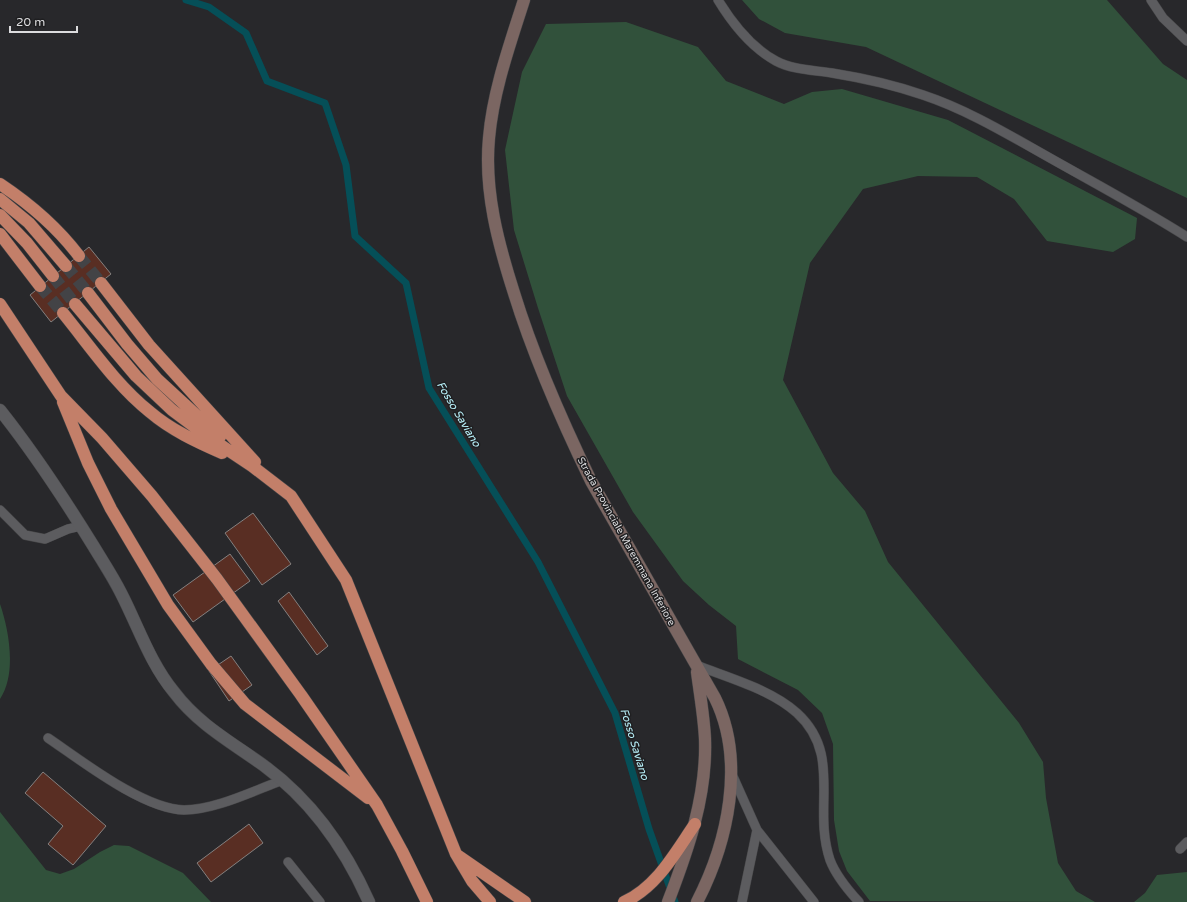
<svg xmlns="http://www.w3.org/2000/svg" width="1187" height="902" font-family="'Varela Round',sans-serif">
<rect width="100%" height="100%" fill="#28282b"/>
<path fill="#31513b" d="M 742,0 L 1107,0 L 1163,64 L 1187,80 L 1187,198 L 866,47 L 785,33 L 759,19 Z
M 626,22 L 698,47 L 726,81 L 784,104 L 812,92 L 842,89 L 948,120 L 1137,218 L 1135,239 L 1113,252 L 1047,241 L 1014,199 L 977,177 L 918,176 L 863,189 L 810,263 L 783,380 L 833,473 L 865,511 L 888,562 L 1019,723 L 1043,762 L 1046,798 L 1058,863 L 1076,891 L 1095,902 L 870,901 L 847,871 L 839,851 L 834,820 L 833,744 L 822,713 L 798,690 L 738,659 L 736,626 L 709,605 L 683,581 L 633,512 L 567,396 L 538,308 L 514,230 L 505,150 L 522,72 L 546,24 Z
M 0,604 C 9,630 17,674 0,699 Z
M 0,812 L 46,870 L 60,874 L 74,869 L 100,852 L 114,845 L 129,846 L 183,873 L 211,902 L 0,902 Z
M 1187,872 L 1187,902 L 1134,902 L 1145,893 L 1157,875 Z"/>
<g fill="none" stroke-linecap="round" stroke-linejoin="round">
<path stroke="#054f58" stroke-width="7" d="M 186,0 L 209,7 L 246,33 L 267,81 L 325,103 L 346,165 L 355,236 L 406,283 L 429,388 L 538,562 L 615,713 L 649,829 L 675,902"/>
</g>
<path fill="#592e23" stroke="#84807f" d="M 89,247 L 111,274 L 51,322 L 30,295 Z
M 253,513 L 291,564 L 262,585 L 225,533 Z
M 230,554 L 250,581 L 193,622 L 173,595 Z
M 289,592 L 328,646 L 317,655 L 278,601 Z
M 231,656 L 252,685 L 229,701 L 209,671 Z
M 43,772 L 106,826 L 73,865 L 48,844 L 63,826 L 25,793 Z
M 249,824 L 263,843 L 211,882 L 197,863 Z"/>
<g fill="none" stroke-linecap="round" stroke-linejoin="round">
<path stroke="#434346" stroke-width="12" stroke-dasharray="12 6" stroke-linecap="butt" d="M 79,256 L 101,283
M 66,266 L 88,293
M 53,276 L 75,304
M 40,286 L 63,313"/>
<defs>
<path id="service" d="M 718,0 C 732,23 752,48 776,61 C 793,70 813,70 832,73 C 863,78 894,85 923,95 C 968,110 1009,135 1050,158 C 1096,184 1143,209 1187,237
M 1151,0 L 1163,18 L 1187,41
M 0,510 L 25,535 L 45,539 L 68,529 L 81,526
M 696,665 C 729,678 770,689 797,713 C 843,755 812,807 830,860 C 836,876 847,889 859,902
M 48,738 C 82,761 143,809 184,810 C 215,810 253,791 283,780
M 731,772 L 757,830 L 814,902
M 1180,849 L 1187,842
M 288,862 L 320,902
M 742,902 L 757,830"/>
<path id="minor" d="M 0,410 C 35,454 65,500 94,547 C 103,562 113,577 121,593 C 138,626 150,663 174,692 C 198,724 231,742 263,765 C 311,800 345,848 369,902"/>
<path id="secondary" d="M 524,0 C 510,44 493,91 489,138 C 484,191 498,243 514,293 C 534,358 561,419 591,481 L 715,698 C 746,761 728,842 697,902
M 668,902 C 688,850 707,796 705,739 C 704,717 700,695 697,672"/>
<path id="motorway" d="M 0,184 C 30,204 57,227 79,256
M 0,199 L 29,223 L 66,266
M 0,215 L 27,243 L 53,276
M 0,234 L 40,286
M 101,283 L 149,345 L 255,462
M 88,293 L 127,344 L 157,379 L 220,437
M 0,304 L 61,396 L 102,438 L 152,496 L 217,579 L 301,695 L 377,805 L 402,851 L 427,902
M 75,304 L 136,376 L 172,410 L 204,434 L 252,466 L 291,496 L 346,580 L 456,854 L 472,881 L 490,902
M 63,313 C 90,346 116,385 150,412 C 171,430 197,442 222,453
M 63,402 L 88,463 L 111,509 L 168,605 L 211,664 L 245,704 L 368,798
M 457,855 L 525,902
M 624,902 C 657,887 675,853 695,824"/>
</defs>
<use href="#service" stroke="#464648" stroke-width="10"/>
<use href="#minor" stroke="#464648" stroke-width="13"/>
<use href="#secondary" stroke="#464648" stroke-width="13"/>
<use href="#motorway" stroke="#464648" stroke-width="13"/>
<use href="#service" stroke="#5c5c5f" stroke-width="9"/>
<use href="#minor" stroke="#5c5c5f" stroke-width="12"/>
<use href="#secondary" stroke="#7b6662" stroke-width="12"/>
<use href="#motorway" stroke="#c37f69" stroke-width="12"/>
</g>
<g text-anchor="middle" stroke-width="3" stroke-linejoin="round" paint-order="stroke">
<g font-size="10" fill="#dcdcde" stroke="#1f1f21">
<text transform="translate(627 541) rotate(61)" y="4">Strada Provinciale Maremmana Inferiore</text>
</g>
<g font-size="11" font-style="italic" fill="#b8f0f9" stroke="#1f1f21">
<text transform="translate(459 414) rotate(59)" y="4">Fosso Saviano</text>
<text transform="translate(635 744) rotate(73)" y="4">Fosso Saviano</text>
</g>
</g>
<path d="M10 26v6h67v-6" fill="none" stroke="#dcdcde" stroke-width="2"/>
<text x="16" y="26" font-size="12" fill="#dcdcde" stroke="#1f1f21" stroke-width="3" paint-order="stroke">20 m</text>
</svg>
